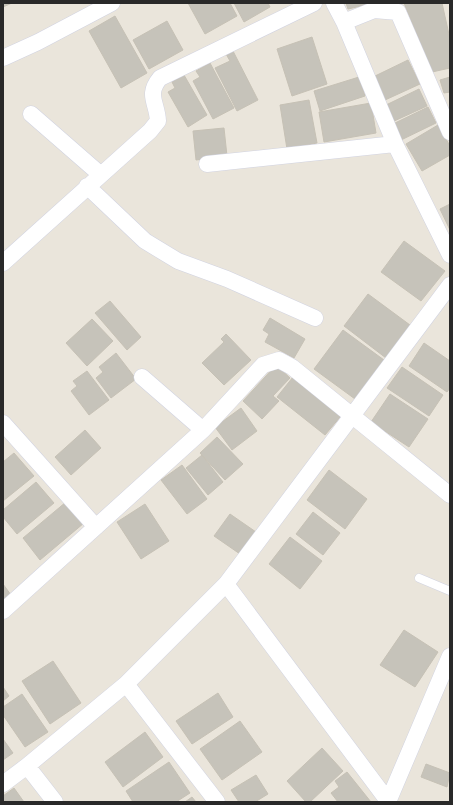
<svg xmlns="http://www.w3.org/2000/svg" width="453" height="805" font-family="Poppins,sans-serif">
<rect width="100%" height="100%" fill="#eae5db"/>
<path fill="#c6c3ba" stroke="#c6c1b5" d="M 3,3 L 12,3 L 3,7 Z
M 188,3 L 230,3 L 237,16 L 205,34 Z
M 234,3 L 268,3 L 270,7 L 244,22 Z
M 346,3 L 374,3 L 348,9 Z
M 404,3 L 442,3 L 450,39 L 450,68 L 432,72 Z
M 115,16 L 147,73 L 121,88 L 89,31 Z
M 167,21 L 183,50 L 149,69 L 133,40 Z
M 312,37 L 327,84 L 292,96 L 277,49 Z
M 233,51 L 258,100 L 237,111 L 215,68 L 230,61 L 226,54 Z
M 408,60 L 420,84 L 385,100 L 373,77 Z
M 210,63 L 234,108 L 213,119 L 193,81 L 200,77 L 196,71 Z
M 184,75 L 207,115 L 188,127 L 168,92 L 175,88 L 172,82 Z
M 359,77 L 365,96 L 320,111 L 314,91 Z
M 450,77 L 450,92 L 444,93 L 440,80 Z
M 419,89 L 427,106 L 392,122 L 384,106 Z
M 309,100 L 317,143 L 287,149 L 280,105 Z
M 371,103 L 376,133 L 324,142 L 319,112 Z
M 428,107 L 436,123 L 401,140 L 393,124 Z
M 438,125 L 450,146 L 450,155 L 422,171 L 406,144 Z
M 224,128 L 227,156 L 196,160 L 193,131 Z
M 450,204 L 450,230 L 440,209 Z
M 404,241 L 445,271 L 421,301 L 381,272 Z
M 368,294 L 410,325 L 386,358 L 344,326 Z
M 110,301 L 141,337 L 127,350 L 95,313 Z
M 270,318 L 305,339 L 294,358 L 265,342 L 269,334 L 263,330 Z
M 92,319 L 113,341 L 87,366 L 66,343 Z
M 343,330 L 384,360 L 355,399 L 314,369 Z
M 226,334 L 251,360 L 224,385 L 202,363 L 224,342 L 221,339 Z
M 424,343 L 450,361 L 450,388 L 447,392 L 409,366 Z
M 116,353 L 136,379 L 111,398 L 96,378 L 103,372 L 99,367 Z
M 276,365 L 290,378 L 273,396 L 279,401 L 262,419 L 243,401 Z
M 402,367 L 443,395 L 429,416 L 387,388 Z
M 87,371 L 109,400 L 89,415 L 71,391 L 77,386 L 73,381 Z
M 293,377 L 341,416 L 325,435 L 277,397 Z
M 390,394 L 428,419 L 409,447 L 371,422 Z
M 241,408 L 257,431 L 232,450 L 215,427 Z
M 85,430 L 101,448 L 71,475 L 55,457 Z
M 217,437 L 243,464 L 225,480 L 200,453 Z
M 14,453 L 34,476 L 3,501 L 3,462 Z
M 202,455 L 223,482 L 208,495 L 186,468 Z
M 182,465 L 207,499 L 187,514 L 161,480 Z
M 329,470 L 367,499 L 345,529 L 307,500 Z
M 36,482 L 54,503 L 17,534 L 3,517 L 3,510 Z
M 66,502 L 84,523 L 40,560 L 23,538 Z
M 145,504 L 169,541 L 141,559 L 117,522 Z
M 313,512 L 340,533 L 323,555 L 296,534 Z
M 230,514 L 256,532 L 240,554 L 214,536 Z
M 290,537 L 322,561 L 300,589 L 269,564 Z
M 3,584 L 11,595 L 3,601 Z
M 404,630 L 438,652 L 415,687 L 380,665 Z
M 53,661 L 81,703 L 50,724 L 22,681 Z
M 3,687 L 9,696 L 3,701 Z
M 218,693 L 233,717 L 192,744 L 176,721 Z
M 22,694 L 48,732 L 25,747 L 3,715 L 3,707 Z
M 240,721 L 262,752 L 222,780 L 200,749 Z
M 145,732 L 163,757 L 123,787 L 105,762 Z
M 3,739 L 13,753 L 3,760 Z
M 322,748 L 343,771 L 310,802 L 306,802 L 287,781 Z
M 169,762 L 190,793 L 176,802 L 133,802 L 126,791 Z
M 426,764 L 450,773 L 447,787 L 421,777 Z
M 347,772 L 371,802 L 338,802 L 331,793 L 339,787 L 335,781 Z
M 256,775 L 268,794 L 255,802 L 239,802 L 231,790 Z
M 14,788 L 24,802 L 3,802 L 3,796 Z
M 192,797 L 196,802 L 185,802 Z"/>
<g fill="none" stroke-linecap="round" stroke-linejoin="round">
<defs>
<path id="lane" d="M 419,578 L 450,591"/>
<path id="street" d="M 334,3 L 344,22 L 395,144 L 450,255
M 344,22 L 374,10 L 398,12 L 450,132
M 3,58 L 38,42 L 112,3
M 31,114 L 101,175
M 207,164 L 395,144
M 87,186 L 145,241 L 178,261 L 227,279 L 315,318
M 3,263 L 150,131 L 158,121 C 157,102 146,95 160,78 L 314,3
M 142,377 L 203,430
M 3,423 L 96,527
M 226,584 L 388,801
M 3,611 L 203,430 L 263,365 L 279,360 L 292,367 L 450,495
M 126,684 L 217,802
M 27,766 L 55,802
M 3,784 L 27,766 L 126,684 L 226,584 L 450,285
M 388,802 L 450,656"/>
</defs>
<use href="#lane" stroke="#d1d3e1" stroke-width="9"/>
<use href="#street" stroke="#d1d3e1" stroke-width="17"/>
<use href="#lane" stroke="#fff" stroke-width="8"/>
<use href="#street" stroke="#fff" stroke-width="16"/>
</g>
<rect width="453" height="805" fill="none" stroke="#292929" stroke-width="8"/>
</svg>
